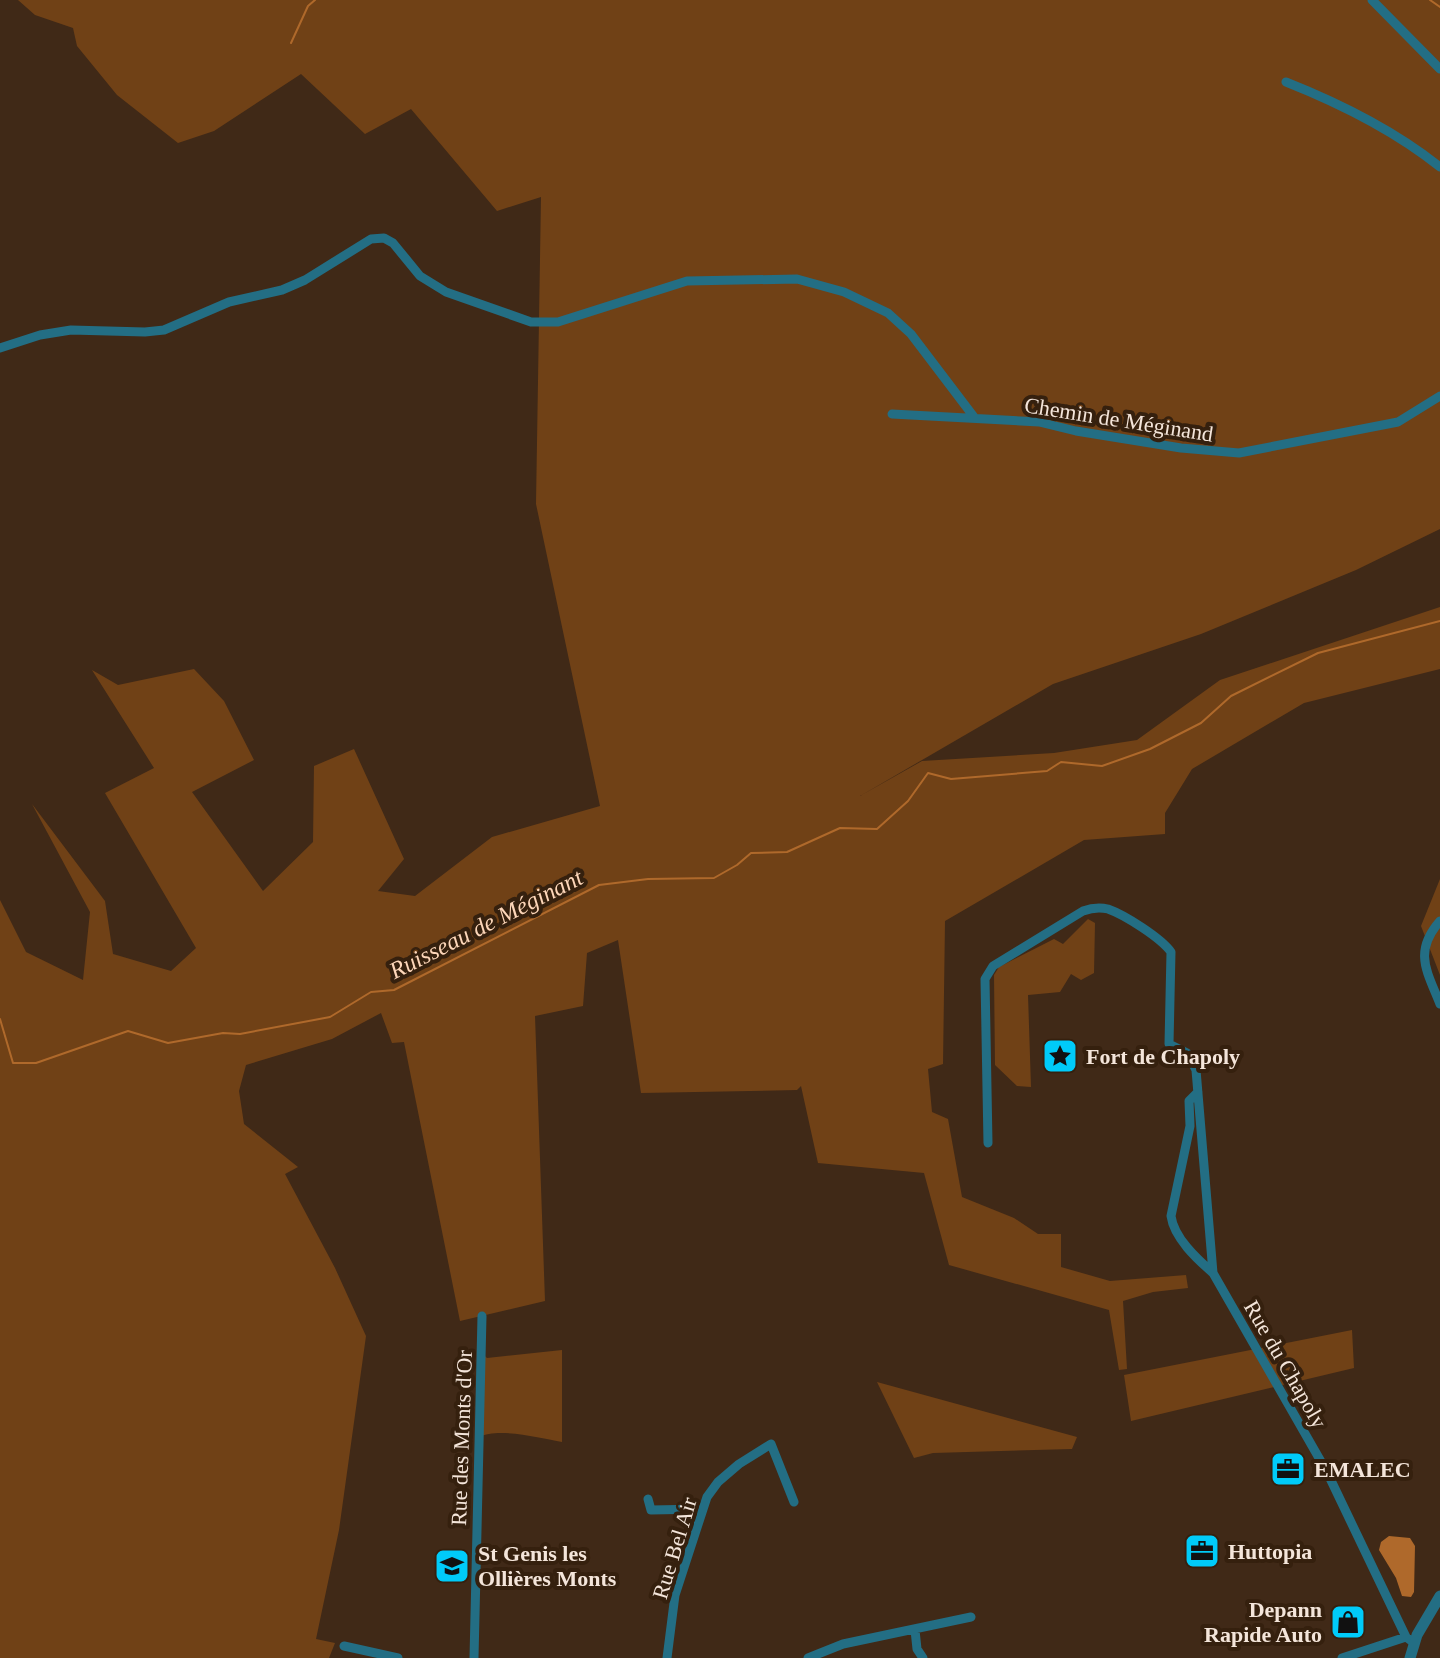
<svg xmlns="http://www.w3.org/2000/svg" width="1440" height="1658" font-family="Georgia,serif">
<rect width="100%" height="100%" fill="#402917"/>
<path fill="#704116" d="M 18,0 L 1440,0 L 1440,529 L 1356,570 L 1201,634 L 1053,684 L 860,796 L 922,761 L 1054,753 L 1137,740 L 1220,680 L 1440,607 L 1440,669 L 1304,703 L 1192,769 L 1165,813 L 1165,834 L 1084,840 L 945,921 L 943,1064 L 928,1069 L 932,1112 L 948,1119 L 962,1197 L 1014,1218 L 1038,1234 L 1061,1234 L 1061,1267 L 1110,1281 L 1186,1275 L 1188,1288 L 1153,1292 L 1123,1301 L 1127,1369 L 1119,1370 L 1109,1310 L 949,1265 L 924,1173 L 818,1163 L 801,1086 L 797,1090 L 641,1093 L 618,940 L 587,953 L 583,1006 L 535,1016 L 545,1301 L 460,1321 L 404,1042 L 392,1043 L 381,1013 L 332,1039 L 246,1065 L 239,1091 L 244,1124 L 298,1167 L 285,1174 L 335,1268 L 366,1336 L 339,1530 L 316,1639 L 335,1643 L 329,1658 L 0,1658 L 0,900 L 26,952 L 83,980 L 90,912 L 32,804 L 105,901 L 113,954 L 171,971 L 196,948 L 105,793 L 154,768 L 92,670 L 118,685 L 194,669 L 224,701 L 254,760 L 192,792 L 263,891 L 313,842 L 314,766 L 354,749 L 404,859 L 378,891 L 415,896 L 492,837 L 600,806 L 536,504 L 541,197 L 497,211 L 411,109 L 365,134 L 301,74 L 214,131 L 178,143 L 117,95 L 77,46 L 73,28 L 35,15 Z
M 1440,879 L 1440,975 L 1421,926 Z
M 1088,919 L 1095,923 L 1094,973 L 1081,980 L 1071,974 L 1060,992 L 1028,995 L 1031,1087 L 1017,1086 L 995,1065 L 994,975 L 999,967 L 1054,939 L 1063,944 Z
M 1352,1330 L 1354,1368 L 1131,1421 L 1124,1375 Z
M 562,1350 L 562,1442 C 541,1438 498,1427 479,1437 L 482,1353 L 487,1358 Z
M 877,1382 L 1077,1437 L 1072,1449 L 933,1453 L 914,1458 Z"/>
<path fill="#af692b" d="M 1389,1536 L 1410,1538 L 1415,1546 L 1414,1592 L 1411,1597 L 1402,1596 L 1396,1578 L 1379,1550 L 1381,1542 Z"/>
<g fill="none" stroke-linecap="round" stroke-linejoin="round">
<path stroke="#af692b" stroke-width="2" d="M 1430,0 L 1440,7
M 291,43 L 308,6 L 315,0
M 0,1019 L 13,1063 L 36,1063 L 128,1031 L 168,1043 L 223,1033 L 240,1034 L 330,1017 L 371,992 L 394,990 L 599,885 L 648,879 L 714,878 L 737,865 L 751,853 L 787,852 L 840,828 L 877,829 L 908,801 L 928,773 L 951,779 L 1047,771 L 1061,762 L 1102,766 L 1150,749 L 1201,723 L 1231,696 L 1318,653 L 1440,621"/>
<path stroke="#236e84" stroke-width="9" d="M 1372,0 L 1440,69
M 1286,82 C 1339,103 1395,131 1440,167
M 0,348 L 40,335 L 71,330 L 145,332 L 164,330 L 229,302 L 282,290 L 305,280 L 371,239 L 384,238 L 393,243 L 420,276 L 446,292 L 531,322 L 558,322 L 687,281 L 797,279 L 844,292 L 888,313 L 911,334 L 974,417
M 892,414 L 1039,422 L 1076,431 L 1181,448 L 1239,453 L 1398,422 L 1440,396
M 1440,921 C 1413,952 1427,971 1440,1004
M 1198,1092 L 1189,1101 L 1190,1126 L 1171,1216 C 1174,1238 1197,1259 1213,1273 L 1327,1472 L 1406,1637 L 1414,1643
M 988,1143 L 985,979 L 993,966 L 1083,911 C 1091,908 1100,907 1108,909 C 1125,915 1161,938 1171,952 L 1169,1044 L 1187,1053 L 1196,1070 L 1213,1273
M 648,1499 L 651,1510 L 703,1509
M 915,1630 L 917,1649 L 923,1658
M 344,1646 L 398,1658
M 474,1658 L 482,1316
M 667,1658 L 675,1595 L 707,1497 L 718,1482 L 739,1464 L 771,1444 L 794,1502
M 808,1658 L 843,1644 L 971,1617
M 1342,1658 L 1406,1637"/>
<path stroke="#236e84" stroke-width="11" d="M 1410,1658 L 1417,1635 L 1440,1596"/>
</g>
<defs>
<symbol id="sight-square" viewBox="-11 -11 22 22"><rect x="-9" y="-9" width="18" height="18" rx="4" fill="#00cbf9" stroke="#35200e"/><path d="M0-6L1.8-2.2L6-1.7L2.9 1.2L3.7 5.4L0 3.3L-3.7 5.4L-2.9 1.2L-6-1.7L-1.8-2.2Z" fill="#111"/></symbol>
<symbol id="office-square" viewBox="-11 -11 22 22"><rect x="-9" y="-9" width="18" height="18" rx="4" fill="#00cbf9" stroke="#35200e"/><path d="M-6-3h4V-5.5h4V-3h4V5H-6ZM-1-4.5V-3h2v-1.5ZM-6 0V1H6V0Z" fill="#111"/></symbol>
<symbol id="school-square" viewBox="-11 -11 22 22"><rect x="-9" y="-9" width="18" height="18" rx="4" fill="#00cbf9" stroke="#35200e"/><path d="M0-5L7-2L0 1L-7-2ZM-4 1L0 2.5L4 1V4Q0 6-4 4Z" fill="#111"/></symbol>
<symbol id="shop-square" viewBox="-11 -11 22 22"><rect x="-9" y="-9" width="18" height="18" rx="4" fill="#00cbf9" stroke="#35200e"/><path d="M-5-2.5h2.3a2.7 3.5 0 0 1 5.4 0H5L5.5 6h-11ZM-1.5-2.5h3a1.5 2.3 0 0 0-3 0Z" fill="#111"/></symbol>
</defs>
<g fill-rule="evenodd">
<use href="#sight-square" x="1040" y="1036" width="40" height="40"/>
<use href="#office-square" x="1268" y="1449" width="40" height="40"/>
<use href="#office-square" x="1182" y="1531" width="40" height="40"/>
<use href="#school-square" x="432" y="1546" width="40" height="40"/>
<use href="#shop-square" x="1328" y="1602" width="40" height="40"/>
</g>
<g text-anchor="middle" stroke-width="8" stroke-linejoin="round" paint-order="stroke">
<g font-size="22" fill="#f4e5da" stroke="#35200e">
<text transform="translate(1119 419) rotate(9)" y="8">Chemin de Méginand</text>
<text transform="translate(1286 1364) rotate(60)" y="8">Rue du Chapoly</text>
<text transform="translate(461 1438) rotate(-88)" y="8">Rue des Monts d'Or</text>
<text transform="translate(674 1548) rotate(-73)" y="8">Rue Bel Air</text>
</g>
<g font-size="22" font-weight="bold" fill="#f4e5da" stroke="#35200e" text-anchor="start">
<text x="1086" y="1064">Fort de Chapoly</text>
<text x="1314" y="1477">EMALEC</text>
<text x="1228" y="1559">Huttopia</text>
<text x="478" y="1561">St Genis les<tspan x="478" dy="25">Ollières Monts</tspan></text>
<text x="1322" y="1617" text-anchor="end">Depann<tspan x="1322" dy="25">Rapide Auto</tspan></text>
</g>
<g font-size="24" font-style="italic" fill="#fdd6b9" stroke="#35200e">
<text transform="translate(486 924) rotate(-27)" y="8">Ruisseau de Méginant</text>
</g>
</g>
</svg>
